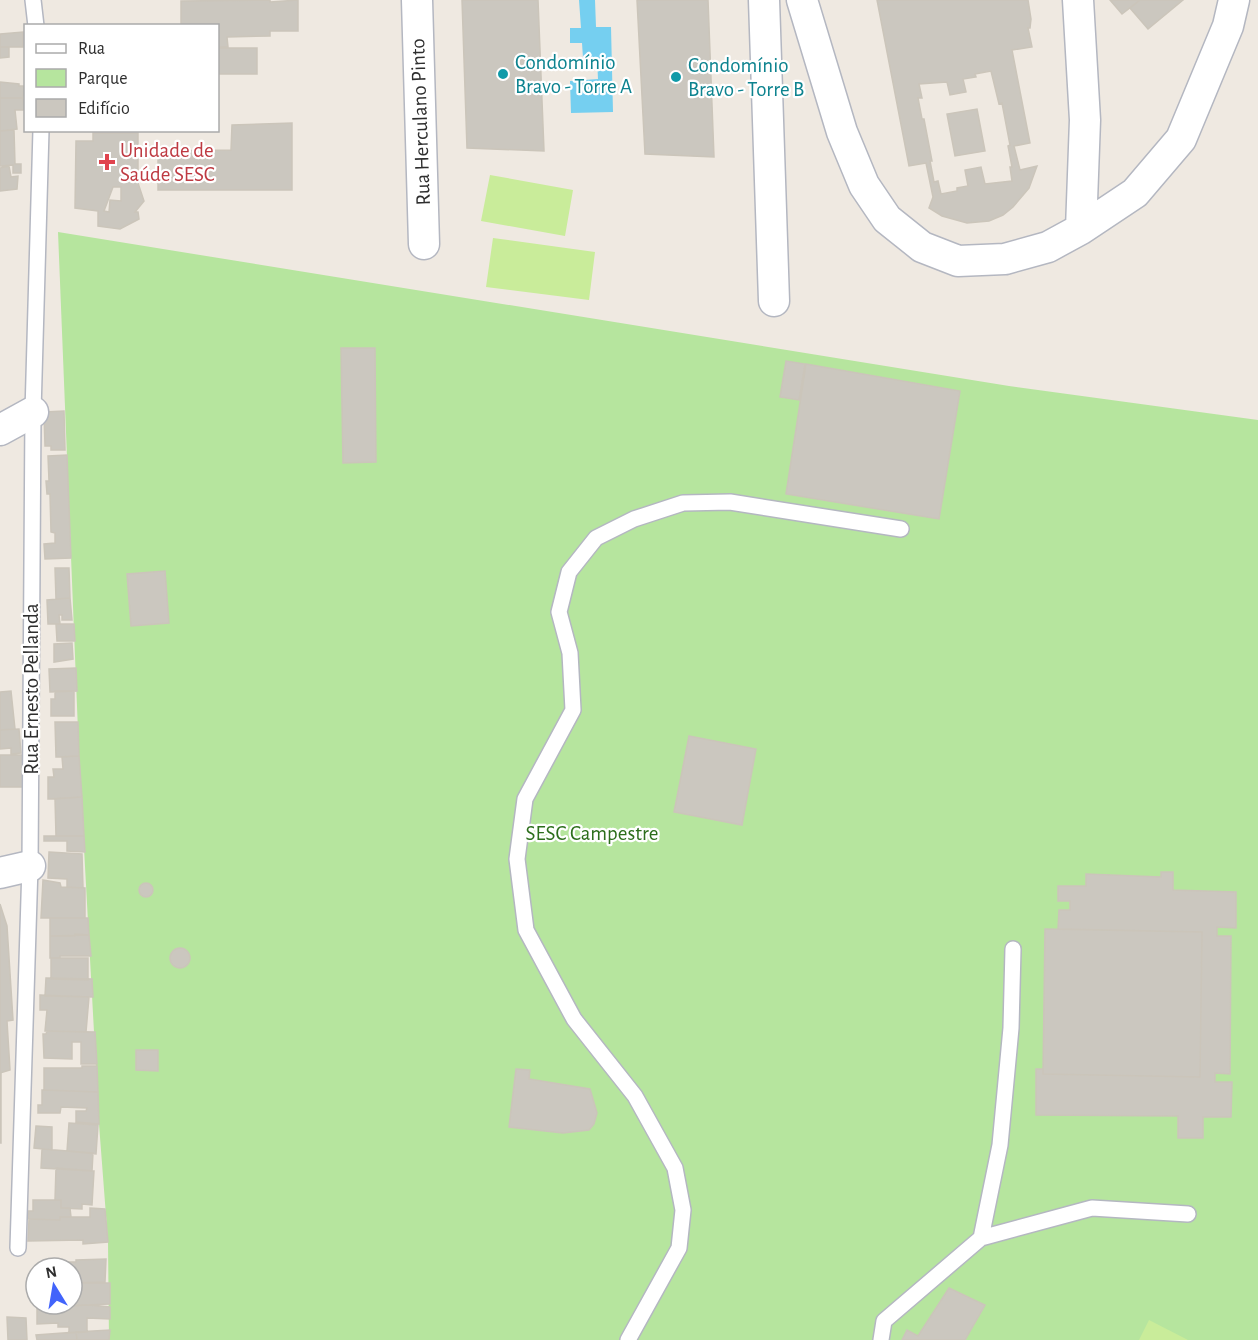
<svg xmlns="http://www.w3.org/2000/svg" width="1258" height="1340" font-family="'Alegreya Sans',sans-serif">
<rect width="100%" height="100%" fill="#efe9e1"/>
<path fill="#b6e59e" d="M 58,232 L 1009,386 L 1258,420 L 1258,1340 L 109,1340 L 108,1242 L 99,1124 L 79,756 Z"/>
<path fill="#c9ec9a" d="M 490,175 L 573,190 L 565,236 L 481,221 Z
M 493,238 L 595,252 L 589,300 L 486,287 Z
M 1149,1320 L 1188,1340 L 1139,1340 Z"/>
<path fill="#75cff0" d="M 579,0 L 595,0 L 596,27 L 611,27 L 613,112 L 571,113 L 570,81 L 598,79 L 597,58 L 583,58 L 582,43 L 570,43 L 570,28 L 581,28 Z"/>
<path fill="#cbc7bf" stroke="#cbc5ba" stroke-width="1.5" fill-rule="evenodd" d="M 270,0 L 270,2 L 298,0 L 298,31 L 270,31 L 270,36 L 227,37 L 228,47 L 218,47 L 218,26 L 181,26 L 181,1 Z
M 462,0 L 538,0 L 544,151 L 467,148 Z
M 637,0 L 708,0 L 714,157 L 645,154 Z
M 877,0 L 1028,0 L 1031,19 L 1030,28 L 1028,28 L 1032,47 L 1012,50 L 1030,143 L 1014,146 L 1020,170 L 1037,166 L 1029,188 L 1013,207 L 1003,215 L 989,221 L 967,223 L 942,216 L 929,208 L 933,197 L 926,163 L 909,166 Z
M 1110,0 L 1140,0 L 1122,14 Z
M 1140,0 L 1183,0 L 1148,29 L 1130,8 Z
M 23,32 L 23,47 L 0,47 L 0,34 Z
M 0,47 L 9,47 L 9,57 L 0,58 Z
M 218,48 L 257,48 L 257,74 L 218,74 Z
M 991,71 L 999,104 L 1002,103 L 1010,145 L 1008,146 L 1012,167 L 1010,167 L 1012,181 L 985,184 L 981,167 L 965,170 L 968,186 L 957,188 L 957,191 L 941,194 L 938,181 L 934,182 L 930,161 L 932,161 L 924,119 L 922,119 L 918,98 L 922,98 L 919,84 L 947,82 L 950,95 L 966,92 L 963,79 L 976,77 L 975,74 Z
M 0,82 L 19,84 L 19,86 L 24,86 L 23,98 L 0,98 Z
M 0,98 L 23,98 L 24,110 L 15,110 L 17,129 L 0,131 Z
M 977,109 L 985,151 L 955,156 L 947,114 Z
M 292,123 L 292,190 L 158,190 L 158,151 L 231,150 L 232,125 Z
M 14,130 L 15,164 L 21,164 L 21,173 L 13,173 L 13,165 L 0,166 L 0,131 Z
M 93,133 L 138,133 L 138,183 L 144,201 L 135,212 L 138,212 L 139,219 L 120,229 L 98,226 L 98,211 L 75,208 L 76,141 L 93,141 ZM 113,187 L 121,187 L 121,201 L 110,200 L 109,212 L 104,211 Z
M 9,166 L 11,177 L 18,176 L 17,189 L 0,191 L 0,168 Z
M 341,348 L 375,348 L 376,462 L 343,463 Z
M 786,361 L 805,364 L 799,400 L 780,397 Z
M 806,364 L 960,391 L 939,519 L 786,494 Z
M 64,411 L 65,450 L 51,450 L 51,446 L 45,446 L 44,412 Z
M 67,455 L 71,558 L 45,559 L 44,544 L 55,543 L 55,533 L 51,532 L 50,494 L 47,494 L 46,481 L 49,481 L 48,456 Z
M 55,568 L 69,568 L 70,598 L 56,599 Z
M 165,571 L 169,623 L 131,626 L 127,574 Z
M 70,598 L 72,620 L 62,620 L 62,615 L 59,615 L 60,624 L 48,624 L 47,600 Z
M 56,624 L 74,624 L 75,641 L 57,641 Z
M 72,643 L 73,659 L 54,662 L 54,644 Z
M 76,668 L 77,691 L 50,692 L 49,669 Z
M 11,691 L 15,729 L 0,730 L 0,692 Z
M 55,691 L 74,691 L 74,716 L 51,716 L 51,699 L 55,699 Z
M 55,722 L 78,722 L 79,756 L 56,757 Z
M 19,729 L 21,753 L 11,754 L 11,748 L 0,749 L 0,730 Z
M 689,736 L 756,749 L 742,825 L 674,812 Z
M 0,755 L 25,755 L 25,787 L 0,787 Z
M 79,756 L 82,797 L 48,799 L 48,777 L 54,777 L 53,769 L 63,769 L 62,757 Z
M 82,797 L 84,836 L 56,836 L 55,799 Z
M 44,836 L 84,836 L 85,852 L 67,851 L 67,841 L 44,841 Z
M 49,852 L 82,854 L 83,888 L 67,887 L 67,879 L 48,878 Z
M 1161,872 L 1173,872 L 1173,890 L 1236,892 L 1236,928 L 1217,927 L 1217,936 L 1231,936 L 1230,1074 L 1215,1073 L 1215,1082 L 1232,1082 L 1231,1117 L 1203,1117 L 1203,1138 L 1178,1138 L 1178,1116 L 1036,1115 L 1036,1069 L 1043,1069 L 1043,1074 L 1200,1077 L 1202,932 L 1058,929 L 1059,910 L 1070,910 L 1070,901 L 1058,901 L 1058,886 L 1086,886 L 1086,874 L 1161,877 Z
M 43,880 L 60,883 L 61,887 L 85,888 L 85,918 L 41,918 Z
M139 890a7 7 0 1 1 14 0a7 7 0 1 1-14 0Z
M 0,904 L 7,926 L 13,1020 L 7,1021 L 10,1070 L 0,1073 Z
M 50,918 L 88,918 L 89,935 L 50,936 Z
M 1045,929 L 1202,932 L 1200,1077 L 1043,1074 Z
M 75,934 L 89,935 L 91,956 L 60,956 L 60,958 L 50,958 L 50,936 L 75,936 Z
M170 958a10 10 0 1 1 20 0a10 10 0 1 1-20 0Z
M 51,958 L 88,958 L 88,980 L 51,979 Z
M 46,978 L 92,979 L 93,997 L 45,996 Z
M 40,995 L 89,997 L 86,1032 L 45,1031 L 47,1010 L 40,1010 Z
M 47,1031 L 95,1032 L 97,1064 L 81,1064 L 81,1042 L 72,1042 L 72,1059 L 44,1058 L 43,1034 L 46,1034 Z
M 136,1050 L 158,1050 L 158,1071 L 136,1070 Z
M 82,1066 L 97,1066 L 98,1092 L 44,1090 L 44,1068 L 82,1068 Z
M 516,1069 L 530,1070 L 529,1079 L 590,1089 L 597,1113 L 594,1124 L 589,1130 L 563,1133 L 509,1127 Z
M 0,1073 L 1,1073 L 1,1143 L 0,1143 Z
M 42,1090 L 98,1092 L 99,1124 L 76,1122 L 76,1111 L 86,1111 L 87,1108 L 61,1107 L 60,1113 L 38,1113 L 38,1105 L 42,1105 Z
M 69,1123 L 98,1125 L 96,1154 L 67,1151 Z
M 36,1126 L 52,1127 L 52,1150 L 34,1148 Z
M 42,1149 L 93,1153 L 92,1171 L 41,1168 Z
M 56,1168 L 94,1171 L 92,1205 L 82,1204 L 82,1209 L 61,1208 L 61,1200 L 55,1200 Z
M 33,1200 L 61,1200 L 61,1208 L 70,1208 L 71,1217 L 60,1217 L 60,1220 L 28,1219 L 28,1211 L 33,1211 Z
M 90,1208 L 105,1209 L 108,1242 L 83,1244 L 83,1240 L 28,1241 L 29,1219 L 60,1220 L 60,1217 L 90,1217 Z
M 106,1259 L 105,1282 L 72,1283 L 72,1268 L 41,1268 L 42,1262 L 76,1262 L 76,1260 Z
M 72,1283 L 110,1283 L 110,1304 L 61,1306 L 61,1304 L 72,1304 Z
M 949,1288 L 985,1305 L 965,1340 L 902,1340 L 907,1330 L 918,1336 Z
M 88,1305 L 110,1307 L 110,1319 L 87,1318 L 87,1332 L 69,1333 L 69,1327 L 58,1327 L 58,1323 L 37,1324 L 37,1308 Z
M 7,1317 L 26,1318 L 27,1340 L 8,1340 Z
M 110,1330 L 109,1340 L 77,1340 L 76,1332 Z
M 76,1332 L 77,1340 L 37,1340 L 36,1335 Z"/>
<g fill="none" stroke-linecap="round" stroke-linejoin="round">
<defs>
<path id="service" d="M 33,0 L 36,26
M 981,1238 L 1000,1145 L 1011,1028 L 1013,949
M 18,1248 L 30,866 L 33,412 L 41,130
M 628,1340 L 679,1248 L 683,1210 L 675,1168 L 635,1096 L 574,1019 L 526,930 L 517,859 L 525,799 L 573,710 L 570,653 L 559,612 L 569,572 L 596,538 L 634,519 L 683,503 L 730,502 L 901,529
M 881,1340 L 884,1321 L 981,1238 L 1092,1208 L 1188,1214"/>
<path id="minor" d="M 417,0 L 424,244
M 764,0 L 774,301
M 802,0 L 842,132 L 864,185 L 887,219 L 922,247 L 958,261 L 1005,259 L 1048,247 L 1081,229 L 1135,193 L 1181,139 L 1228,26 L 1234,0
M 1078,0 L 1085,120 L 1081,229
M 0,430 L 33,412
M 0,873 L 30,866"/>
</defs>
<use href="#service" stroke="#b4b7c1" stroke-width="18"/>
<use href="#minor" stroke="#b4b7c1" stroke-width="33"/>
<use href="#service" stroke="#fff" stroke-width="15"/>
<use href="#minor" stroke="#fff" stroke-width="30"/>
</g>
<g fill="#0f9aa8" stroke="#fff" stroke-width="2">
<circle cx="503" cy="74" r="6"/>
<circle cx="676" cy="77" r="6"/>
</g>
<path fill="#e0444e" stroke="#fff" stroke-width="2" d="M104 153h6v6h6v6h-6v6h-6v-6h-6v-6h6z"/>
<g text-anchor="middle" stroke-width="4.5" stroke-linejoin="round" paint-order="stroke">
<g font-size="21" fill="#0d838f" stroke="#fff" text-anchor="start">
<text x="515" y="69">Condomínio<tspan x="515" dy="24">Bravo - Torre A</tspan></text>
<text x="688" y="72">Condomínio<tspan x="688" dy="24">Bravo - Torre B</tspan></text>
</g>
<g font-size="21" fill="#2e2e2e" stroke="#fff">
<text transform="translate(420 122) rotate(-92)" y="7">Rua Herculano Pinto</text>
<text transform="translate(31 689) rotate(-90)" y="7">Rua Ernesto Pellanda</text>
</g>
<g font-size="21" fill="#be3a42" stroke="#fff" text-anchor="start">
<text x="120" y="157">Unidade de<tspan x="120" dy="24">Saúde SESC</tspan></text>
</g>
<g font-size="21" fill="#2c6e1b" stroke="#fff">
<text x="592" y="840">SESC Campestre</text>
</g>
</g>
<rect x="24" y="24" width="195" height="108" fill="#ffffff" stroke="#ababab" stroke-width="1.5"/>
<rect x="36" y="44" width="30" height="9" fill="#ffffff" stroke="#ababab" stroke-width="1.5"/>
<text x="78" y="54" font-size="18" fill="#2e2e2e">Rua</text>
<rect x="36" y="69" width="30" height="18" fill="#b6e59e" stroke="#ababab" stroke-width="1.5"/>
<text x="78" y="84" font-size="18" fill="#2e2e2e">Parque</text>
<rect x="36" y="99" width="30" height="18" fill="#cbc7bf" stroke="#ababab" stroke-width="1.5"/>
<text x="78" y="114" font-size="18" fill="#2e2e2e">Edifício</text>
<g transform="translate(54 1286) rotate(349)"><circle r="28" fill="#ffffff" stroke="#ababab" stroke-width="1.5"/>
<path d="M0-4.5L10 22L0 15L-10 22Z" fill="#4264fb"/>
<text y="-9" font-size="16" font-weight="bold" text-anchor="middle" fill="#2e2e2e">N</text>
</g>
</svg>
